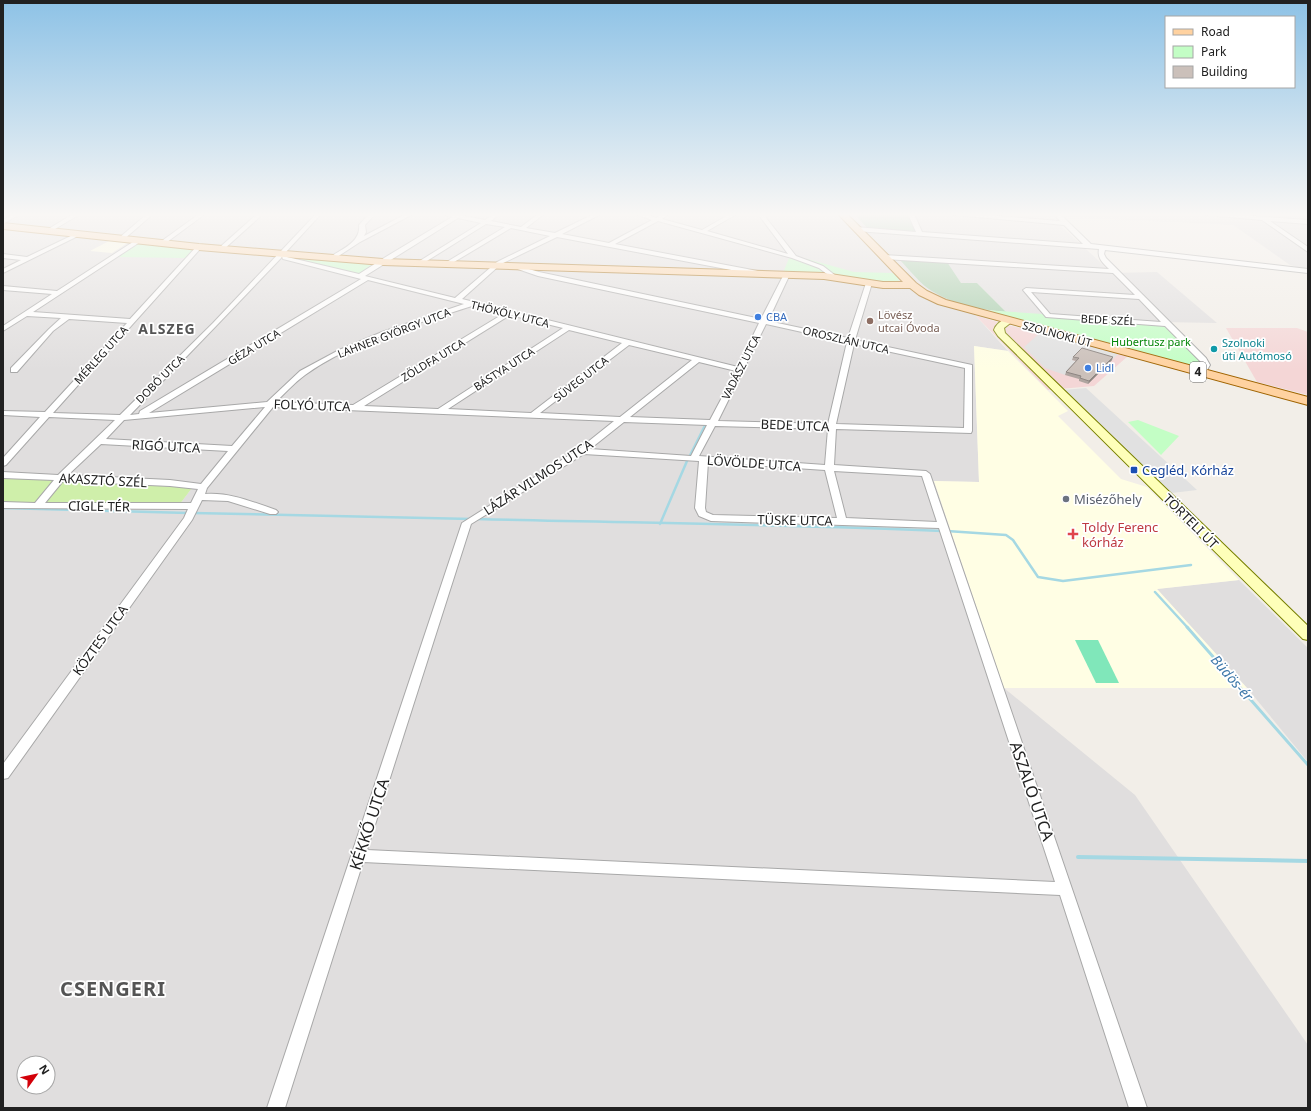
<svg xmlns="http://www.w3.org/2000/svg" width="1311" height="1111" font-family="'Noto Sans',sans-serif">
<rect width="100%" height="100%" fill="#f2eee8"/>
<path fill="#e0dede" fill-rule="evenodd" d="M 3,214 L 854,214 L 868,229 L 916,232 L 908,214 L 1308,214 L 1308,270 L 1290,265 L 1233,225 L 1050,216 L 1112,273 L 1157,272 L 1217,323 L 1161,322 L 1006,312 L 977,283 L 961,283 L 946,262 L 951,300 L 984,310 L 975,315 L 1008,351 L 974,346 L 979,482 L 934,481 L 1004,688 L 1135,795 L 1308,1045 L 1308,1108 L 3,1108 L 3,508 L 176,509 L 192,488 L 3,476 ZM 24,1063 L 48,1063 L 48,1087 L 24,1087 Z
M 1239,580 L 1308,648 L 1308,762 L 1247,688 L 1157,589 Z"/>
<path fill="#f4d6d6" d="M 975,315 L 1004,324 L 1128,356 L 1094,386 L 1048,390 Z
M 1226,328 L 1297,328 L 1308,332 L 1308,395 L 1257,382 Z"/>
<path fill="#fffee4" d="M 109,241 L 129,242 L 112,253 L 90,251 Z
M 974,346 L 1008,351 L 1068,411 L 1058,416 L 1121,479 L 1147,487 L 1239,580 L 1157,589 L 1247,688 L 1004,688 L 934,481 L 979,482 Z"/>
<path fill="#cfefaa" d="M 3,476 L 192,488 L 176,509 L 3,508 Z"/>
<path fill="#a7cdab" d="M 854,214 L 908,214 L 917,232 L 868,229 Z
M 899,259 L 947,262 L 961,283 L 977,283 L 1006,312 C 981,310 954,305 932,291 C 921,285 909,269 899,259 Z"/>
<path fill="#c3fec5" d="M 138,243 L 195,248 L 185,258 L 116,257 Z
M 288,256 L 377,264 L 360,275 Z
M 789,258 L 818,267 L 827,274 L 783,273 Z
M 804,258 L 854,272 L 893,273 L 898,278 L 899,282 L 895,283 L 840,277 L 833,274 L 826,267 Z
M 984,310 L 1161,322 L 1202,362 L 1201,367 L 1196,374 L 975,315 Z
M 1138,420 L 1179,436 L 1161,455 L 1128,422 Z"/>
<path fill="#80e7ba" d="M 1075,640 L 1098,640 L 1119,683 L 1096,683 Z"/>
<path fill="#e1e1e1" d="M 1040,333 L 1118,354 L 1112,360 L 1081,351 L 1072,360 L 1078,362 L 1065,375 L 1045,368 L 1024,347 Z
M 1086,388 L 1197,490 L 1172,493 L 1063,390 Z"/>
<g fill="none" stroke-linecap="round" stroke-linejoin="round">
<path stroke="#a5d8e3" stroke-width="2" d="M 690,455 L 705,425"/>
<path stroke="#a5d8e3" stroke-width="2.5" d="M 3,508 L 188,513
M 193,513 L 472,519
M 477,519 C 632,523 787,524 942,531
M 660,524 L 687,461
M 947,531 L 1006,535 L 1013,540 L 1038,577 L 1063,581 L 1191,565
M 1155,592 L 1188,628"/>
<path stroke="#a5d8e3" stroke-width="3" d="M 1187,627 L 1308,765"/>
<path stroke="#a5d8e3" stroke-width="4" d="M 1078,857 L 1308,861"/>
<defs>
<path id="minor" d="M 13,214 L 20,214 L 3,224 L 3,220 Z
M 73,214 L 80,214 L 50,232 L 45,231 Z
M 147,214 L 153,214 L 123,240 L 119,240 L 119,238 Z
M 199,214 L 205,214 L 163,245 L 159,245 L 159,243 Z
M 257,214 L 263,214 L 223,250 L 219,250 L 219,248 Z
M 316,214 L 321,214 L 285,253 L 287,257 L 359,274 L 384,258 L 452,217 L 442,214 L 455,214 L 485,220 L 494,214 L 500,214 L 491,221 L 521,227 L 538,214 L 544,214 L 526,228 L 555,233 L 594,214 L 601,214 L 562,234 L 609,243 L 652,220 L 635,214 L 645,214 L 656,218 L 662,214 L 669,214 L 662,219 L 702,230 L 730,214 L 737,214 L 707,231 L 788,254 L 758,214 L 763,214 L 796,256 L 823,266 L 836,276 L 836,278 L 832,278 L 819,268 L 792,258 L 658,221 L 615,244 L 763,272 L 766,274 L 763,276 L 557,237 L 501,264 L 462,299 L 738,367 L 759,323 L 538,276 L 509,266 L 512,264 L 539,272 L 761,319 L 784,274 L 787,272 L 790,274 L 768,321 L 848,338 L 866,283 L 869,281 L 872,283 L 855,340 L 972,365 L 972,431 L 971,433 L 836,429 L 834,465 L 926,471 L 930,474 L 1147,1108 L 1129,1108 L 1060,895 L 363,862 L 285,1108 L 267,1108 L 462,523 L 579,449 L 614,421 L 273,407 L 207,488 L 205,494 C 229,492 253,502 276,510 L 278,512 L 276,514 L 270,514 L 228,501 L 202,500 L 192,520 L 8,778 L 3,779 L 3,764 L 184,518 L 188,509 L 3,508 L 3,502 L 35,503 L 54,480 L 3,478 L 3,472 L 58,475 L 115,420 L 49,417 L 6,465 L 3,466 L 3,458 L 40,417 L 3,415 L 3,411 L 45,412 L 127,323 L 69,319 L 53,331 L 17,372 L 11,372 L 11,368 L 49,329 L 61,318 L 27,316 L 3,331 L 3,326 L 52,294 L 3,290 L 3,286 L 57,291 L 136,240 L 140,240 L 140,242 L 33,312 L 130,319 L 197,246 L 201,246 L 201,248 L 53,413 L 120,415 L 213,323 ZM 458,218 L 481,223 L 418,262 L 418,264 L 422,264 L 486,224 L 505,227 L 445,263 L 445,265 L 449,265 L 511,228 L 550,236 L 497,262 L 455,298 L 365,276 ZM 282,257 L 283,259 L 361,279 L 140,411 L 139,414 L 130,415 L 217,325 ZM 368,280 L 464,304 L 382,332 L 339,350 L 300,371 L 267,402 L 149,413 ZM 472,306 L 503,314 L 353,405 L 276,402 C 285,393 294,383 305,375 C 352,341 417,324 472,306 ZM 510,315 L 563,328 L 438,409 L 364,406 ZM 766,324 L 847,342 L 828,424 L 718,421 ZM 569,330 L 622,343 L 531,413 L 448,409 ZM 854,344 L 965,368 L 964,428 L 836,424 ZM 629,345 L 692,360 L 620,417 L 540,413 ZM 699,362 L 736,371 L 710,420 L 630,417 ZM 265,407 L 232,446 L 106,439 L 124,420 ZM 624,422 L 707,425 L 691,456 L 590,449 ZM 715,426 L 828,429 L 825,465 L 699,456 ZM 101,444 L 228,451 L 201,484 L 170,480 L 68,475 ZM 584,454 L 699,461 L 695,508 L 699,516 L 711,521 L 939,528 L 1055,882 L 367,850 L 471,524 ZM 708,462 L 825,470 L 837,518 L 713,515 L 706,512 L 705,508 ZM 834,471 L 922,476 L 937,522 L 846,518 ZM 63,481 L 170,486 L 198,489 L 191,503 L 45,503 Z
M 369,214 L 375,214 L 365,225 L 366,232 L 364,236 L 406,214 L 413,214 L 360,242 L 334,259 L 330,259 L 330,257 C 342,249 361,242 359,225 Z
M 908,214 L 914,214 L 922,232 L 1083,244 L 1064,225 L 944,214 L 973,214 L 1060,221 L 1054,214 L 1060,214 L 1091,244 L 1308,269 L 1308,273 L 1105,250 L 1104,254 L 1106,258 L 1206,358 L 1210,365 L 1204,375 L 1201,375 L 1197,373 L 1202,365 L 1200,361 L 1165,326 L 1046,317 L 1023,290 L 1026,288 L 1135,295 L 1113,273 L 884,259 L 881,257 L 884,255 L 1109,269 C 1103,263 1097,258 1099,249 L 856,231 L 853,229 L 856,227 L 916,232 ZM 1031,292 L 1139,299 L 1161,322 L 1050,314 Z
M 1197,214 L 1227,214 L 1308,220 L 1308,224 L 1270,221 L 1308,247 L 1308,252 L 1262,220 Z
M 75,234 L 80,235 L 3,273 L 3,269 L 21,260 L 3,258 L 3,254 L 27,257 Z"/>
<path id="secondary" d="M 1008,318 L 1013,321 L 1004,328 L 1005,333 L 1308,626 L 1308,640 L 1303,639 L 998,336 L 994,330 C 996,324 1002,320 1008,318 Z"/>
<path id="primary" d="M 838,214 L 847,214 L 916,283 L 927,291 L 946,300 L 1308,397 L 1308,405 L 938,304 L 919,295 L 910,288 L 883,288 L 824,279 L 383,265 L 199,250 L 3,229 L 3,223 L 199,244 L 383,259 L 824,273 L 883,282 L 903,282 Z"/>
</defs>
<use href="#minor" stroke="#a8a8a8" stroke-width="2"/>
<use href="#secondary" stroke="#798100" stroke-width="2"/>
<use href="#primary" stroke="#9f6300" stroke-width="2"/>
<use href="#minor" fill="#fff" fill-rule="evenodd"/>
<use href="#secondary" fill="#feffb9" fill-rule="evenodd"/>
<use href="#primary" fill="#ffd2a0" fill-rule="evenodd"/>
</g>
<path fill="#afa5a0" d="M 1073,357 L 1112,360 L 1088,384 L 1079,381 L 1079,379 L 1065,375 L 1066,372 L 1076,361 L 1072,360 Z"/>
<path fill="#8e8682" d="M 1113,357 L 1112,360 L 1088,384 L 1089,381 Z"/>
<path fill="#cbc0ba" stroke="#8e8682" d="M 1082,348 L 1113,357 L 1089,381 L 1080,378 L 1081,376 L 1066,372 L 1079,358 L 1073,357 Z"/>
<linearGradient id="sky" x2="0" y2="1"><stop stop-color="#8dc2e6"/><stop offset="0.58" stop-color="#f9f7f5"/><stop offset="1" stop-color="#f9f7f5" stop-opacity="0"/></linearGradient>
<rect width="1311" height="370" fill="url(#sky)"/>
<g fill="#3f7fe0" stroke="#fff" stroke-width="1.5">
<circle cx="758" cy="317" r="4"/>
<circle cx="1088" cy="368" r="4"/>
</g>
<circle fill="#8d6e63" stroke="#fff" stroke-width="1.5" cx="870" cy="321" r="4"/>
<circle fill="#0f9aa8" stroke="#fff" stroke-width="1.5" cx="1214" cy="349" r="4"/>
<rect fill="#1a4fb4" stroke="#fff" stroke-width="1.5" x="1130" y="466" width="8" height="8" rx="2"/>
<circle fill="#6b7280" stroke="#fff" stroke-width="1.5" cx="1066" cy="499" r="4"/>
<path fill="#e0444e" stroke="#fff" stroke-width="1.5" d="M1071 528h4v4h4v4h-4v4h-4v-4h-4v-4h4z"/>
<g text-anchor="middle" stroke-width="3.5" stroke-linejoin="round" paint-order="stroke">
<g font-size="11" fill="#212121" stroke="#fff">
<text transform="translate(510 314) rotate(14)" y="4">THÖKÖLY UTCA</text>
<text transform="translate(1108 320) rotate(3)" y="4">BEDE SZÉL</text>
<text transform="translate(394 333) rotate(-21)" y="4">LAHNER GYÖRGY UTCA</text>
<text transform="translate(1057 334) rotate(15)" y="4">SZOLNOKI ÚT</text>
<text transform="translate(846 340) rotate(13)" y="4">OROSZLÁN UTCA</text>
<text transform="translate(254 347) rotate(-31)" y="4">GÉZA UTCA</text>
<text transform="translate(101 355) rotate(-48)" y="4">MÉRLEG UTCA</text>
<text transform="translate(433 360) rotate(-31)" y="4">ZÖLDFA UTCA</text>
<text transform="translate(741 367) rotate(-63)" y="4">VADÁSZ UTCA</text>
<text transform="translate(504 369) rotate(-33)" y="4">BÁSTYA UTCA</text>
<text transform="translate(160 379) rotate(-45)" y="4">DOBÓ UTCA</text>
<text transform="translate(581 379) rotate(-38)" y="4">SÜVEG UTCA</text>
</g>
<g font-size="11" fill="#785e54" stroke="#fff" text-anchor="start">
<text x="878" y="319">Lövész<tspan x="878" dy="13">utcai Óvoda</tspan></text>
</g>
<g font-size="11" fill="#366cbe" stroke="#fff" text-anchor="start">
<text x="766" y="321">CBA</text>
<text x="1096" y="372">Lidl</text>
</g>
<g font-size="11" fill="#048608" stroke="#fff">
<text x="1151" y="346">Hubertusz park</text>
</g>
<g font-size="11" fill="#0d838f" stroke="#fff" text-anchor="start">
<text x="1222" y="347">Szolnoki<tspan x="1222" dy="13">úti Autómosó</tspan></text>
</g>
<rect fill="#fff" stroke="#646464" stroke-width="1" x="1190" y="362" width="16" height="20" rx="3"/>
<g font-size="12" font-weight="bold" fill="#212121">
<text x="1198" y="376">4</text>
</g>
<g font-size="13" fill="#212121" stroke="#fff">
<text transform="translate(312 405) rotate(2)" y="5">FOLYÓ UTCA</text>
<text transform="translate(795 425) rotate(2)" y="5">BEDE UTCA</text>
<text transform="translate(166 446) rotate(3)" y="5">RIGÓ UTCA</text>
<text transform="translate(754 463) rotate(4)" y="5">LÖVÖLDE UTCA</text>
<text transform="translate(538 477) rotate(-33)" y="5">LÁZÁR VILMOS UTCA</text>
<text transform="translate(103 480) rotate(3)" y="5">AKASZTÓ SZÉL</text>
<text transform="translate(99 506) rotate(1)" y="5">CIGLE TÉR</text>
<text transform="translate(795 520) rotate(1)" y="5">TÜSKE UTCA</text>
<text transform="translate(1191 521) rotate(45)" y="5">TÖRTELI ÚT</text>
<text transform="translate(100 640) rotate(-54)" y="5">KÖZTES UTCA</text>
</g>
<g font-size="13" fill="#164399" stroke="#fff" text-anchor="start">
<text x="1142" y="475">Cegléd, Kórház</text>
</g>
<g font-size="13" fill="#5b616d" stroke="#fff" text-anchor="start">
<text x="1074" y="504">Misézőhely</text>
</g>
<g font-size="13" fill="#be3a42" stroke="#fff" text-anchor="start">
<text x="1082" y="532">Toldy Ferenc<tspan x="1082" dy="15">kórház</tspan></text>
</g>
<g font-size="14" font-weight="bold" letter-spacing="1" fill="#545454" stroke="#fff">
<text x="167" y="334">ALSZEG</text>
</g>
<g font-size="14" font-style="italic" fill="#3f79aa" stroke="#fff">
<text transform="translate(1232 678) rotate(49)" y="5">Büdös-ér</text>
</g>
<g font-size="16" fill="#212121" stroke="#fff">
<text transform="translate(1032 791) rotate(71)" y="6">ASZALÓ UTCA</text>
<text transform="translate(369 824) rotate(-72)" y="6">KÉKKŐ UTCA</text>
</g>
<g font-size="20" font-weight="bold" letter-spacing="1" fill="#545454" stroke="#fff">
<text x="113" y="996">CSENGERI</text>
</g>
</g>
<rect width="1311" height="1111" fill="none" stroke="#212121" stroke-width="8"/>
<rect x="1165" y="16" width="130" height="72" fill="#ffffff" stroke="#a6a6a6"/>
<rect x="1173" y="29" width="20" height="6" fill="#ffd2a0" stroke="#a6a6a6"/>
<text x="1201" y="36" font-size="12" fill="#212121">Road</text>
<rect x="1173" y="46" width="20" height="12" fill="#c3fec5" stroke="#a6a6a6"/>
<text x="1201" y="56" font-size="12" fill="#212121">Park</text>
<rect x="1173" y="66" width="20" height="12" fill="#cbc0ba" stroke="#a6a6a6"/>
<text x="1201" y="76" font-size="12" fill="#212121">Building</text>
<g transform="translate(36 1075) rotate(57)"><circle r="19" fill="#ffffff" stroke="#a6a6a6"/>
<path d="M0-3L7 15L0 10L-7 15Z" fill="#d30009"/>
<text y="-6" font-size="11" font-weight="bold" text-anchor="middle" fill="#212121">N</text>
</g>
</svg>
